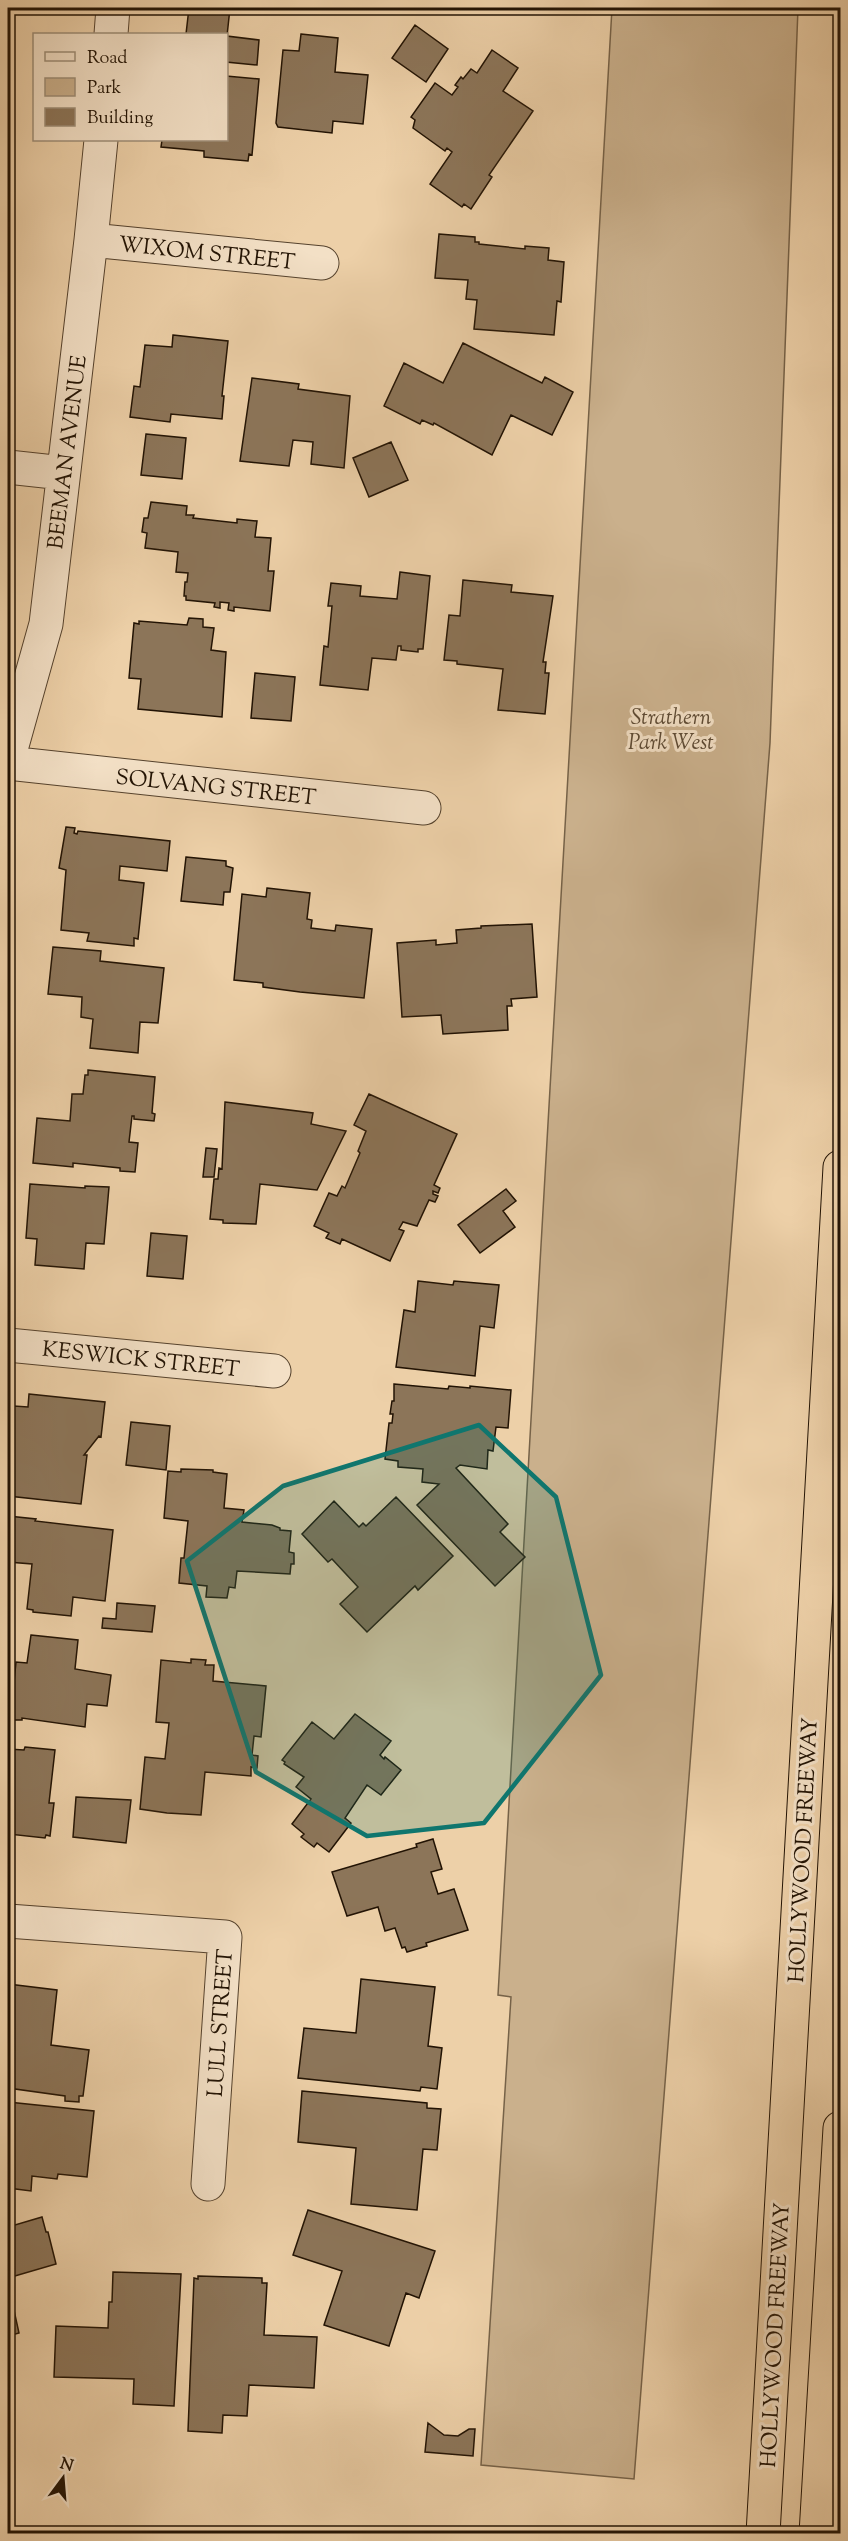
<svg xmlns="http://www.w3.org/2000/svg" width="848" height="2541" font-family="'Sorts Mill Goudy',serif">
<rect width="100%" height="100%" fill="#edd0a8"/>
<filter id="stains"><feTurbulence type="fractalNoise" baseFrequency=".00333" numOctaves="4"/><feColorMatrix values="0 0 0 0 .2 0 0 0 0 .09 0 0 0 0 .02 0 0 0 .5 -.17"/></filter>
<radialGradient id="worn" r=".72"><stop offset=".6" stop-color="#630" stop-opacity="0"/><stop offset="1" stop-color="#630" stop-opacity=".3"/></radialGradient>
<path fill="#cab08c" stroke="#766248" stroke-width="1.5" d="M 612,8 L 798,8 L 770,743 L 634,2479 L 481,2465 L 511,1997 L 498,1995 Z"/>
<path fill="#8c7559" stroke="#221304" stroke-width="1.5" d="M 189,8 L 230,8 L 227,36 L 259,40 L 257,65 L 226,62 L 226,34 L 186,34 Z
M 415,25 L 448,49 L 426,82 L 392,58 Z
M 301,34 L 338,38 L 335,72 L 368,75 L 363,124 L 333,121 L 332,133 L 278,127 L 276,123 L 283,50 L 299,51 Z
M 492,50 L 518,68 L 503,91 L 533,111 L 489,175 L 492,177 L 471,209 L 464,204 L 462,207 L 430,184 L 452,152 L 447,148 L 445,151 L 413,128 L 415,120 L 411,117 L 435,83 L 452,95 L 458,87 L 455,85 L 461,77 L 463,79 L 471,69 L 477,73 Z
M 226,76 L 259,79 L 252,155 L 249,154 L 248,161 L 204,157 L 204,151 L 161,147 L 162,140 L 226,140 Z
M 439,234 L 475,237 L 475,242 L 479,242 L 479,244 L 525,249 L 525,246 L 549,248 L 548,260 L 564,262 L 561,302 L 557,301 L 554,335 L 474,329 L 477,300 L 466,299 L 468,280 L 435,278 Z
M 173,335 L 228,341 L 222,396 L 224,396 L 222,419 L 171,414 L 170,422 L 130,417 L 134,386 L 140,387 L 145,345 L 172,347 Z
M 463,343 L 542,383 L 545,377 L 573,392 L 552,435 L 511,415 L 492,455 L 434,423 L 433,425 L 422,420 L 420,424 L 384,406 L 404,363 L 443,383 Z
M 252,378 L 299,384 L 298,389 L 350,396 L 344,468 L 311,464 L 313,442 L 293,440 L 289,466 L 240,461 Z
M 146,434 L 186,438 L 182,479 L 141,475 Z
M 391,442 L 408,480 L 369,497 L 353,458 Z
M 151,502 L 187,506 L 186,515 L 194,515 L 193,518 L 237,523 L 237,519 L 257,521 L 255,537 L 271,538 L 268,571 L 274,571 L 270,611 L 234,607 L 234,611 L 228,610 L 229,603 L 220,602 L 220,608 L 214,607 L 215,603 L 186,600 L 186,596 L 184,596 L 185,582 L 187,582 L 188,573 L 176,572 L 178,552 L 145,548 L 147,533 L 142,532 L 144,518 L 148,518 Z
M 400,572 L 430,576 L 423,649 L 418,649 L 418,652 L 401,650 L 401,646 L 398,646 L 396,660 L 372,658 L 368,690 L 320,685 L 324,646 L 328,647 L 332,606 L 328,606 L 331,583 L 361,586 L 360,596 L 397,599 Z
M 463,580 L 512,585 L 511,592 L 553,596 L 543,662 L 546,662 L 545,673 L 549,673 L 545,714 L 498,710 L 503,669 L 457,664 L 457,661 L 444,660 L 449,615 L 460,616 Z
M 189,618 L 203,619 L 203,627 L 214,628 L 211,650 L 226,652 L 222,717 L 138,709 L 141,679 L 129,678 L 134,623 L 139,624 L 139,621 L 187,625 Z
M 255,673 L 295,677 L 291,721 L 251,718 Z
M 66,827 L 75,828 L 74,833 L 77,834 L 78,831 L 170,841 L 167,871 L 120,866 L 119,880 L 144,883 L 138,939 L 134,938 L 134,946 L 87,941 L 89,933 L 61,930 L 66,870 L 59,868 Z
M 186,857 L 226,861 L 226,866 L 233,868 L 230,892 L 224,892 L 223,905 L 181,901 Z
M 267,888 L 310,893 L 307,919 L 312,920 L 311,928 L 335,931 L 336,925 L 372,929 L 364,998 L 300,992 L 263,987 L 263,983 L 234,980 L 242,894 L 266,897 Z
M 532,924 L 537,997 L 511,999 L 512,1006 L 507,1006 L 508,1030 L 443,1034 L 441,1015 L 402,1017 L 397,943 L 436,940 L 436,945 L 457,943 L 456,930 L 481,928 L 481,926 Z
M 53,947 L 101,951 L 100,961 L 164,968 L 158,1023 L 140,1022 L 138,1053 L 90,1048 L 93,1019 L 81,1017 L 82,997 L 48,994 Z
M 88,1070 L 155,1077 L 152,1113 L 155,1114 L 154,1121 L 134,1119 L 134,1116 L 132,1116 L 129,1142 L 138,1143 L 135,1172 L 120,1171 L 120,1168 L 73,1163 L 73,1167 L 33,1163 L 37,1118 L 70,1121 L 72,1094 L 83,1094 L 85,1075 L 88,1075 Z
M 369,1094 L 457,1134 L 434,1185 L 440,1188 L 438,1193 L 433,1191 L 433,1194 L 438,1196 L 435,1202 L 429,1200 L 417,1226 L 403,1222 L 399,1229 L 404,1231 L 390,1261 L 342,1239 L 340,1244 L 326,1238 L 329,1233 L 314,1226 L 329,1193 L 337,1196 L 342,1186 L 345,1188 L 360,1153 L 358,1151 L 366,1131 L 354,1125 Z
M 225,1102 L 313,1113 L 311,1124 L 346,1131 L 317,1190 L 260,1184 L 256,1224 L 223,1223 L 223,1220 L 210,1219 L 214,1179 L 218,1179 L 219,1168 L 222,1169 Z
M 206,1148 L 217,1149 L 214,1177 L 203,1177 Z
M 30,1184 L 85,1188 L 85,1186 L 109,1187 L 104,1244 L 86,1243 L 84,1269 L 35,1265 L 37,1239 L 26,1238 Z
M 506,1189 L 516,1201 L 503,1211 L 515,1227 L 480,1253 L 458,1225 Z
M 151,1233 L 187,1236 L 183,1279 L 147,1276 Z
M 418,1281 L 453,1285 L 454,1281 L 499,1285 L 494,1328 L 480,1326 L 475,1376 L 396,1367 L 404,1310 L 415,1312 Z
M 394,1384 L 448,1389 L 449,1386 L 470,1388 L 470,1386 L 511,1390 L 508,1428 L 496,1427 L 493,1451 L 488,1450 L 487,1469 L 460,1465 L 456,1468 L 508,1524 L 500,1532 L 525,1557 L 495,1586 L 417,1505 L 439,1484 L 422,1482 L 423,1469 L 398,1467 L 398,1461 L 385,1459 L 389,1423 L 392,1423 L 393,1414 L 390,1414 L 392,1401 L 394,1401 Z
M 29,1394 L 105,1402 L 101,1437 L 99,1436 L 84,1455 L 87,1455 L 81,1504 L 8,1496 L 8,1448 L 10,1448 L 14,1406 L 28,1407 Z
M 131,1422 L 170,1426 L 166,1470 L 126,1465 Z
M 181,1469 L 213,1470 L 213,1472 L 227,1474 L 224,1508 L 244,1510 L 242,1522 L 272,1525 L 280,1528 L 280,1530 L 291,1531 L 289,1552 L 294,1553 L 294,1564 L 291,1564 L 290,1574 L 237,1571 L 235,1588 L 229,1587 L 227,1598 L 206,1597 L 207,1586 L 179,1583 L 181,1558 L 184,1558 L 188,1521 L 164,1518 L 168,1471 L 181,1472 Z
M 396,1497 L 453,1556 L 418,1590 L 415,1586 L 367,1632 L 340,1604 L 358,1587 L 332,1559 L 328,1562 L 302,1534 L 334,1501 L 359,1527 L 363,1523 L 366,1526 Z
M 8,1516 L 36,1519 L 35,1521 L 113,1530 L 105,1601 L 73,1597 L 71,1616 L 33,1612 L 33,1610 L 27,1609 L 32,1564 L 8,1562 Z
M 117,1603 L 155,1606 L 152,1632 L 102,1628 L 103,1618 L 116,1619 Z
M 31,1635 L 78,1640 L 75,1669 L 111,1675 L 107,1706 L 87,1704 L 85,1727 L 22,1718 L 22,1720 L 14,1720 L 13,1729 L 8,1728 L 8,1682 L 14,1682 L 16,1662 L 27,1663 Z
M 191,1659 L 206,1660 L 205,1665 L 214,1665 L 213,1681 L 266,1686 L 261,1737 L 254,1736 L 252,1755 L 258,1756 L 257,1768 L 251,1767 L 251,1776 L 205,1772 L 201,1815 L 167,1813 L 140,1809 L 145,1757 L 165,1759 L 169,1723 L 156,1722 L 161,1660 L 191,1663 Z
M 355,1714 L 391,1741 L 380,1755 L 384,1759 L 385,1757 L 401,1770 L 381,1795 L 367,1785 L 345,1818 L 351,1823 L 329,1852 L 317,1843 L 314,1847 L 301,1837 L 304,1834 L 292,1824 L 311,1799 L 296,1787 L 304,1777 L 284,1764 L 285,1762 L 282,1760 L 312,1722 L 334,1739 Z
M 25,1747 L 55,1750 L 49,1803 L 54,1803 L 50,1836 L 46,1835 L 45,1838 L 9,1834 L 8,1848 L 8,1749 L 24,1750 Z
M 76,1797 L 131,1800 L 126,1843 L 73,1837 Z
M 433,1839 L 442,1869 L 431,1872 L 438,1894 L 454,1889 L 468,1930 L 426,1943 L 427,1946 L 407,1952 L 405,1947 L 402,1948 L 395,1928 L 385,1931 L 378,1907 L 347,1916 L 332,1872 L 417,1847 L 416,1844 Z
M 361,1979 L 435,1987 L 428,2046 L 442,2048 L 437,2089 L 421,2087 L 420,2091 L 298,2078 L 304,2028 L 356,2033 Z
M 8,1984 L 57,1990 L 51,2045 L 89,2050 L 83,2096 L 79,2096 L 79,2102 L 65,2101 L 65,2096 L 8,2088 Z
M 302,2091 L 427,2103 L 427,2108 L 441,2109 L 437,2150 L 423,2149 L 417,2210 L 351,2204 L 356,2148 L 298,2142 Z
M 8,2102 L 94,2111 L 87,2177 L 58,2174 L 57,2179 L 32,2176 L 31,2191 L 8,2188 Z
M 308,2210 L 435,2251 L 419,2298 L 406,2293 L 389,2346 L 324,2325 L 342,2271 L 293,2255 Z
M 42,2217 L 46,2232 L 48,2232 L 56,2264 L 8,2278 L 8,2227 Z
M 113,2272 L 181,2274 L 174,2406 L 133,2404 L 134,2379 L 54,2377 L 56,2326 L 108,2328 L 109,2302 L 112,2302 Z
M 198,2276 L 262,2278 L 262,2283 L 267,2283 L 264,2335 L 317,2337 L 314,2388 L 249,2385 L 247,2416 L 223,2415 L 222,2433 L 188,2431 L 194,2278 L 198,2279 Z
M 8,2283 L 19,2333 L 8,2336 Z
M 428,2423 L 444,2435 L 458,2436 L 469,2429 L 475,2429 L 473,2456 L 425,2452 Z"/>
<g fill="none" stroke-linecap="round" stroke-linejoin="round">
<defs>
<path id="minor" d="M 111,34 L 113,8
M 91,240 L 322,263
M 8,467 L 63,473
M 8,760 L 46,624 L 91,240 L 101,140
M 8,763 L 424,808
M 8,1345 L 274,1371
M 8,1921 L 225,1937 L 208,2184"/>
<path id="highway" d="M 763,2534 L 840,1167
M 816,2534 L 840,2128"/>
</defs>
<use href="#minor" stroke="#55422d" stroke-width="35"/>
<use href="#highway" stroke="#221304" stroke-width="35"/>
<use href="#minor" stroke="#f3e0c6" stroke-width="33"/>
<use href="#highway" stroke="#edd0a8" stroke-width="33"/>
</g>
<path fill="#0f766e" fill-opacity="0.2" stroke="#0f766e" stroke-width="4.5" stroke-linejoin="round" d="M 479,1425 L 556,1497 L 601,1675 L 484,1823 L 367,1836 L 256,1772 L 187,1561 L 283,1486 Z"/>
<g text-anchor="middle" stroke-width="6" stroke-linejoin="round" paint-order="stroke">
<g font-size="22" fill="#221304" stroke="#f3e0c6">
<text transform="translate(207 252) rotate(6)" y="8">WIXOM STREET</text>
<text transform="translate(66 452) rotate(-83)" y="8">BEEMAN AVENUE</text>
<text transform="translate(216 786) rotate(6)" y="8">SOLVANG STREET</text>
<text transform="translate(141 1358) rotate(6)" y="8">KESWICK STREET</text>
<text transform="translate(802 1850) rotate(-87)" y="8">HOLLYWOOD FREEWAY</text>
<text transform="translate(219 2023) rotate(-86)" y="8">LULL STREET</text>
<text transform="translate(774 2335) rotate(-87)" y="8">HOLLYWOOD FREEWAY</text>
</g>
<g font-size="22" font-style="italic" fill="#5d4a34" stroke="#f3e0c6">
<text x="671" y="724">Strathern<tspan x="671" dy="25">Park West</tspan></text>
</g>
</g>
<rect width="848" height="2541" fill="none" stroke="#edd0a8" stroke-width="30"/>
<rect x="9" y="9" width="830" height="2523" fill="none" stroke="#221304" stroke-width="3"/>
<rect x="15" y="15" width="818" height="2511" fill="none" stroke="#221304" stroke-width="1.5"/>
<rect x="33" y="33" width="195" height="108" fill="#f3e0c6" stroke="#9f8e78" stroke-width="1.5"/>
<rect x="45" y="52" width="30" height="9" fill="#f3e0c6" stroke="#9f8e78" stroke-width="1.5"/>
<text x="87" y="63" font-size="18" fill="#221304">Road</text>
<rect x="45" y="78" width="30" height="18" fill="#cab08c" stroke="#9f8e78" stroke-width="1.5"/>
<text x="87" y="93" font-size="18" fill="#221304">Park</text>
<rect x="45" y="108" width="30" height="18" fill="#8c7559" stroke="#9f8e78" stroke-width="1.5"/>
<text x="87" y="123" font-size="18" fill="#221304">Building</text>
<g transform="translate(63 2478) rotate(16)" stroke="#f3e0c6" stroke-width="4.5" paint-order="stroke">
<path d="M0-4.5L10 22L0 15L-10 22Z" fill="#221304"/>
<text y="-9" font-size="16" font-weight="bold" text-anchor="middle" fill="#221304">N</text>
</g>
<rect width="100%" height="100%" filter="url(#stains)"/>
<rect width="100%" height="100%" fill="url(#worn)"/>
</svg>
